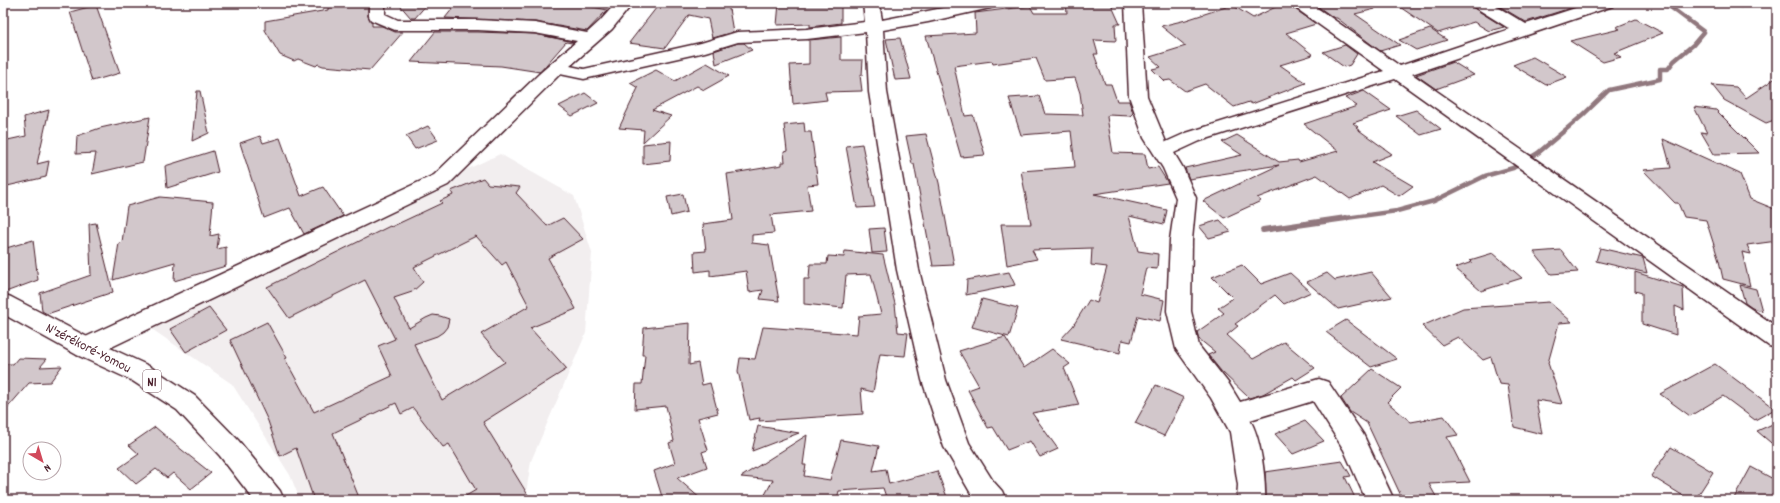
<svg xmlns="http://www.w3.org/2000/svg" width="1780" height="503" font-family="Dekko,sans-serif">
<rect width="100%" height="100%" fill="#fff"/>
<filter id="ink" filterUnits="userSpaceOnUse"><feTurbulence type="fractalNoise" baseFrequency=".025" numOctaves="2"/><feDisplacementMap in="SourceGraphic" scale="8" xChannelSelector="R" yChannelSelector="G"/><feConvolveMatrix kernelMatrix="1 2 1 2 8 2 1 2 1" color-interpolation-filters="sRGB"/></filter>
<g filter="url(#ink)">
<path fill="#f2eeef" d="M 500,154 L 574,196 L 592,253 L 586,333 L 531,461 L 525,500 L 300,500 L 290,475 L 232,384 L 140,321 Z"/>
<g fill="none" stroke-linecap="round" stroke-linejoin="round">
<path stroke="#91787e" stroke-width="4.5" d="M 1730,3 L 1741,6
M 1339,219 L 1397,211 L 1434,201 L 1485,176 L 1513,168 L 1538,153 L 1583,115 L 1609,90 L 1660,79 L 1660,69 L 1668,69 L 1674,61 L 1693,45 L 1704,32 L 1665,3"/>
<path stroke="#91787e" stroke-width="6" d="M 1263,230 L 1346,218"/>
</g>
<path fill="#d2c7cb" stroke="#4a1f2b" fill-rule="evenodd" d="M 356,3 L 368,3 L 368,16 L 372,22 L 372,26 L 382,26 L 395,32 L 403,32 L 370,70 L 323,66 L 318,64 L 316,66 L 298,59 L 294,61 L 280,55 L 265,30 L 265,21 L 328,10 L 328,8 Z
M 398,3 L 428,3 L 415,18 L 411,18 Z
M 457,3 L 539,3 L 540,7 L 575,3 L 607,10 L 587,31 L 535,22 L 445,18 Z
M 660,3 L 728,3 L 733,32 L 712,38 L 708,19 L 689,15 L 665,48 L 629,43 Z
M 779,3 L 841,3 L 841,23 L 810,27 L 810,24 L 777,25 Z
M 1066,3 L 1111,4 L 1120,24 L 1115,24 L 1116,41 L 1094,40 L 1098,54 L 1094,54 L 1105,84 L 1111,84 L 1117,101 L 1129,101 L 1133,113 L 1130,116 L 1108,115 L 1107,117 L 1113,153 L 1145,154 L 1148,169 L 1158,167 L 1168,183 L 1094,194 L 1167,210 L 1164,224 L 1129,216 L 1138,251 L 1158,254 L 1157,269 L 1146,268 L 1140,294 L 1164,300 L 1160,321 L 1138,316 L 1131,342 L 1122,340 L 1120,353 L 1061,339 L 1073,326 L 1089,300 L 1097,303 L 1107,267 L 1091,265 L 1092,248 L 1032,250 L 1037,259 L 1007,265 L 1001,224 L 1031,224 L 1021,171 L 1075,167 L 1071,131 L 1021,135 L 1009,98 L 1039,96 L 1045,114 L 1083,115 L 1080,93 L 1075,78 L 1045,80 L 1036,58 L 993,64 L 992,61 L 954,66 L 965,116 L 973,115 L 985,155 L 961,157 L 926,36 L 976,33 L 975,13 L 1030,6 L 1034,13 L 1067,13 Z
M 1284,3 L 1290,3 L 1292,7 L 1316,24 L 1286,33 L 1313,55 L 1280,65 L 1306,83 L 1252,104 L 1249,102 L 1234,107 L 1205,84 L 1185,91 L 1170,80 L 1164,81 L 1152,69 L 1161,67 L 1150,57 L 1186,46 L 1161,26 L 1186,20 L 1232,5 L 1253,18 Z
M 1313,3 L 1374,3 L 1375,9 L 1355,14 L 1400,45 L 1380,51 L 1337,18 L 1334,18 Z
M 1394,3 L 1470,3 L 1472,7 L 1504,27 L 1489,31 L 1474,22 L 1438,33 Z
M 1494,3 L 1577,3 L 1577,6 L 1526,22 Z
M 96,5 L 120,73 L 92,81 L 70,12 Z
M 1636,19 L 1663,33 L 1614,53 L 1621,57 L 1603,62 L 1570,41 L 1620,29 L 1616,27 Z
M 1430,29 L 1447,40 L 1416,50 L 1399,40 Z
M 435,32 L 478,32 L 535,34 L 574,42 L 572,43 L 566,42 L 540,72 L 501,66 L 411,62 Z
M 841,37 L 841,60 L 863,60 L 862,75 L 860,75 L 862,91 L 825,92 L 827,100 L 793,104 L 790,65 L 809,64 L 809,40 Z
M 900,38 L 911,79 L 895,80 L 886,39 Z
M 738,43 L 744,43 L 752,50 L 716,64 L 714,51 Z
M 1345,45 L 1357,54 L 1350,65 L 1344,67 L 1323,52 Z
M 1533,57 L 1567,77 L 1546,85 L 1513,65 Z
M 1453,62 L 1474,75 L 1436,89 L 1416,75 Z
M 707,63 L 729,76 L 704,90 L 697,86 L 652,110 L 671,116 L 643,142 L 644,130 L 619,128 L 638,88 L 630,83 L 656,70 L 675,81 Z
M 1777,77 L 1777,119 L 1766,123 L 1724,100 L 1712,85 L 1736,87 L 1746,98 Z
M 197,91 L 200,91 L 209,133 L 192,141 Z
M 1364,91 L 1391,110 L 1353,123 L 1358,127 L 1356,128 L 1392,154 L 1372,162 L 1413,186 L 1399,196 L 1381,185 L 1350,199 L 1317,175 L 1257,198 L 1261,201 L 1224,218 L 1203,201 L 1279,165 L 1189,179 L 1185,168 L 1242,155 L 1222,142 L 1237,135 L 1279,162 L 1298,160 L 1299,162 L 1338,151 L 1304,124 L 1357,106 L 1345,98 Z
M 585,93 L 598,103 L 572,116 L 559,106 Z
M 1694,107 L 1716,110 L 1759,153 L 1714,154 L 1701,132 L 1707,133 Z
M 49,110 L 37,164 L 49,161 L 46,177 L 3,187 L 3,141 L 26,136 L 24,117 Z
M 1416,110 L 1441,129 L 1421,135 L 1396,116 Z
M 150,117 L 143,162 L 92,174 L 96,153 L 76,154 L 77,136 L 100,128 Z
M 804,123 L 805,132 L 811,132 L 818,184 L 807,185 L 811,211 L 771,215 L 774,233 L 752,235 L 752,243 L 769,245 L 779,301 L 760,299 L 763,290 L 749,292 L 746,271 L 710,276 L 710,270 L 695,272 L 694,252 L 706,251 L 703,224 L 733,220 L 727,174 L 782,165 L 782,162 L 785,162 L 784,152 L 787,151 L 784,125 Z
M 428,126 L 438,140 L 415,149 L 406,136 Z
M 926,134 L 939,183 L 954,265 L 933,266 L 914,164 L 912,164 L 906,136 Z
M 260,136 L 263,143 L 280,138 L 301,196 L 323,187 L 343,216 L 304,234 L 290,208 L 264,218 L 240,143 Z
M 1663,139 L 1740,174 L 1750,199 L 1777,210 L 1777,241 L 1747,245 L 1751,254 L 1742,252 L 1750,286 L 1723,279 L 1719,261 L 1706,220 L 1684,217 L 1678,203 L 1675,203 L 1643,170 L 1671,168 Z
M 671,141 L 670,161 L 643,164 L 643,144 Z
M 862,144 L 875,207 L 857,208 L 846,146 Z
M 213,151 L 218,172 L 167,188 L 165,166 Z
M 483,178 L 488,184 L 520,187 L 516,193 L 547,226 L 563,218 L 583,239 L 548,258 L 576,309 L 530,328 L 567,369 L 483,422 L 528,495 L 520,500 L 459,500 L 476,490 L 449,444 L 443,447 L 413,408 L 401,414 L 396,403 L 333,433 L 360,500 L 314,500 L 296,448 L 280,456 L 268,421 L 230,340 L 267,322 L 287,358 L 285,359 L 314,412 L 392,376 L 378,346 L 395,339 L 365,280 L 289,318 L 267,287 L 390,226 L 391,227 L 442,203 L 440,201 L 453,195 L 451,191 ZM 476,236 L 502,265 L 506,262 L 529,306 L 481,334 L 505,362 L 442,400 L 414,344 L 437,336 L 443,332 L 447,327 L 449,319 L 440,316 L 433,315 L 426,318 L 409,328 L 394,298 L 412,292 L 423,282 L 414,267 Z
M 683,194 L 687,212 L 671,216 L 667,197 Z
M 160,197 L 213,202 L 210,236 L 219,234 L 217,249 L 226,247 L 226,266 L 174,281 L 175,262 L 113,280 L 119,243 L 122,242 L 127,206 Z
M 1220,220 L 1231,232 L 1209,238 L 1199,226 Z
M 96,223 L 113,292 L 47,314 L 42,311 L 40,293 L 91,275 L 89,224 Z
M 884,228 L 887,252 L 872,253 L 869,229 Z
M 33,240 L 38,280 L 3,293 L 3,249 Z
M 1600,248 L 1643,258 L 1647,273 L 1596,261 Z
M 1561,250 L 1578,272 L 1551,274 L 1534,252 Z
M 845,251 L 883,255 L 895,304 L 898,332 L 908,333 L 905,356 L 880,354 L 873,392 L 861,389 L 863,414 L 759,421 L 760,418 L 749,420 L 738,371 L 740,358 L 755,359 L 763,327 L 857,334 L 859,316 L 881,314 L 871,274 L 846,275 L 843,308 L 804,304 L 804,279 L 809,279 L 810,264 L 827,264 L 828,256 L 844,257 Z
M 1493,253 L 1522,278 L 1481,291 L 1455,268 L 1472,262 L 1470,260 Z
M 1242,265 L 1261,284 L 1290,273 L 1311,292 L 1284,304 L 1275,295 L 1235,324 L 1238,326 L 1227,335 L 1253,359 L 1284,342 L 1315,368 L 1296,380 L 1293,377 L 1263,394 L 1249,398 L 1221,371 L 1208,355 L 1215,352 L 1199,339 L 1197,332 L 1224,313 L 1218,308 L 1233,298 L 1212,277 Z
M 1009,272 L 1015,285 L 966,295 L 967,280 Z
M 1371,272 L 1392,297 L 1338,309 L 1307,282 L 1327,273 L 1335,280 Z
M 1635,272 L 1683,287 L 1684,310 L 1675,306 L 1676,335 L 1642,324 L 1642,293 L 1635,291 Z
M 1740,285 L 1756,289 L 1762,311 L 1752,308 L 1745,303 Z
M 982,299 L 1018,308 L 1009,337 L 972,327 Z
M 1549,302 L 1572,322 L 1559,323 L 1548,363 L 1562,404 L 1536,400 L 1542,434 L 1514,427 L 1508,385 L 1499,384 L 1491,357 L 1483,360 L 1458,337 L 1442,345 L 1422,326 L 1463,308 Z
M 209,308 L 226,330 L 186,352 L 170,329 Z
M 1346,320 L 1397,359 L 1371,367 L 1326,332 Z
M 690,323 L 689,365 L 698,363 L 702,385 L 710,383 L 718,413 L 698,418 L 708,450 L 702,452 L 707,467 L 677,478 L 702,500 L 663,500 L 654,471 L 675,463 L 669,443 L 674,441 L 666,406 L 635,409 L 636,384 L 642,384 L 645,355 L 642,355 L 644,328 Z
M 1005,337 L 1024,368 L 1052,349 L 1070,364 L 1064,368 L 1079,405 L 1032,413 L 1058,449 L 1040,457 L 1030,441 L 1007,450 L 993,427 L 988,428 L 968,390 L 979,386 L 959,351 Z
M 18,358 L 47,359 L 40,367 L 62,366 L 50,382 L 29,383 L 3,413 L 3,364 L 13,364 Z
M 1715,364 L 1775,409 L 1755,420 L 1723,396 L 1690,416 L 1660,394 Z
M 1372,369 L 1401,388 L 1387,402 L 1411,422 L 1444,416 L 1458,435 L 1447,437 L 1470,482 L 1429,484 L 1438,500 L 1403,500 L 1367,423 L 1350,412 L 1341,398 Z
M 1156,385 L 1184,398 L 1164,436 L 1135,423 Z
M 1305,421 L 1324,441 L 1293,454 L 1275,434 Z
M 1777,422 L 1777,448 L 1757,431 Z
M 758,426 L 799,433 L 752,451 Z
M 155,427 L 182,450 L 211,473 L 191,489 L 173,473 L 167,478 L 156,469 L 136,484 L 119,468 L 139,454 L 129,445 Z
M 807,435 L 803,465 L 806,465 L 804,476 L 830,480 L 841,440 L 879,446 L 873,471 L 886,469 L 889,484 L 937,471 L 947,497 L 937,500 L 887,500 L 883,488 L 839,491 L 837,499 L 832,498 L 832,500 L 762,500 L 773,480 L 741,477 Z
M 1671,447 L 1713,472 L 1695,500 L 1690,500 L 1651,476 Z
M 1342,461 L 1351,476 L 1345,477 L 1356,500 L 1266,500 L 1265,472 Z
M 1751,467 L 1777,481 L 1777,500 L 1733,500 Z"/>
<g fill="none" stroke-linecap="round" stroke-linejoin="round">
<defs>
<path id="minor" d="M 369,3 L 385,3 L 385,14 L 398,20 L 478,20 L 535,23 L 587,33 L 600,21 L 616,3 L 633,3 L 612,29 L 570,66 L 584,69 L 701,43 L 737,32 L 807,29 L 865,22 L 863,3 L 879,3 L 882,20 L 968,3 L 998,3 L 996,6 L 990,8 L 928,22 L 883,30 L 887,92 L 919,270 L 946,380 L 969,443 L 993,481 L 1002,491 L 1006,500 L 975,500 L 973,497 L 944,447 L 922,380 L 897,270 L 869,92 L 866,32 L 807,39 L 738,42 L 705,52 L 584,79 L 560,74 L 448,185 L 95,355 L 86,357 L 77,355 L 74,348 L 77,341 L 434,175 L 539,74 L 577,41 L 535,33 L 478,30 L 395,30 L 371,20 L 369,16 Z
M 1125,3 L 1141,3 L 1147,96 L 1166,142 L 1186,133 L 1384,71 L 1293,6 L 1291,3 L 1310,3 L 1400,66 L 1510,29 L 1473,6 L 1471,3 L 1491,3 L 1526,24 L 1591,3 L 1615,3 L 1613,6 L 1412,74 L 1777,327 L 1777,348 L 1769,346 L 1395,79 L 1200,141 L 1174,153 L 1183,168 L 1196,198 L 1192,240 L 1191,311 L 1199,346 L 1229,384 L 1240,402 L 1319,379 L 1328,382 L 1363,434 L 1394,500 L 1366,500 L 1344,450 L 1313,401 L 1250,420 C 1261,438 1266,479 1265,500 L 1237,500 L 1238,485 L 1230,432 L 1211,398 L 1176,349 L 1167,311 L 1170,240 L 1176,198 L 1163,168 L 1144,138 L 1129,96 Z"/>
<path id="highway" d="M 3,294 L 11,297 L 95,341 L 149,366 L 195,396 L 238,440 L 280,491 L 284,500 L 254,500 L 220,456 L 177,410 L 131,380 L 77,355 L 3,314 Z"/>
</defs>
<use href="#minor" stroke="#4a1f2b" stroke-width="3"/>
<use href="#highway" stroke="#4a1f2b" stroke-width="3"/>
<use href="#minor" fill="#fff" fill-rule="evenodd"/>
<use href="#highway" fill="#fff" fill-rule="evenodd"/>
</g>
</g>
<g text-anchor="middle" stroke-width="3" stroke-linejoin="round" paint-order="stroke">
<rect fill="#fff" stroke="#80626b" stroke-width="1" x="143" y="370" width="18" height="22" rx="3"/>
<g font-size="13" font-weight="bold" fill="#4a1f2b">
<text x="152" y="386">N1</text>
</g>
<g font-size="14" fill="#4a1f2b" stroke="#fff">
<text transform="translate(89 347) rotate(27)" y="5">N'zérékoré-Yomou</text>
</g>
</g>
<rect width="1780" height="503" fill="none" stroke="#fff" stroke-width="16"/>
<rect x="8" y="8" width="1764" height="487" fill="none" stroke="#4a1f2b" stroke-width="1.5" filter="url(#ink)"/>
<g transform="translate(42 461) rotate(142)"><circle r="19" fill="#ffffff" stroke="#b7a5aa"/>
<path d="M0-3L7 15L0 10L-7 15Z" fill="#d1495b"/>
<text y="-6" font-size="11" font-weight="bold" text-anchor="middle" fill="#4a1f2b">N</text>
</g>
</svg>
